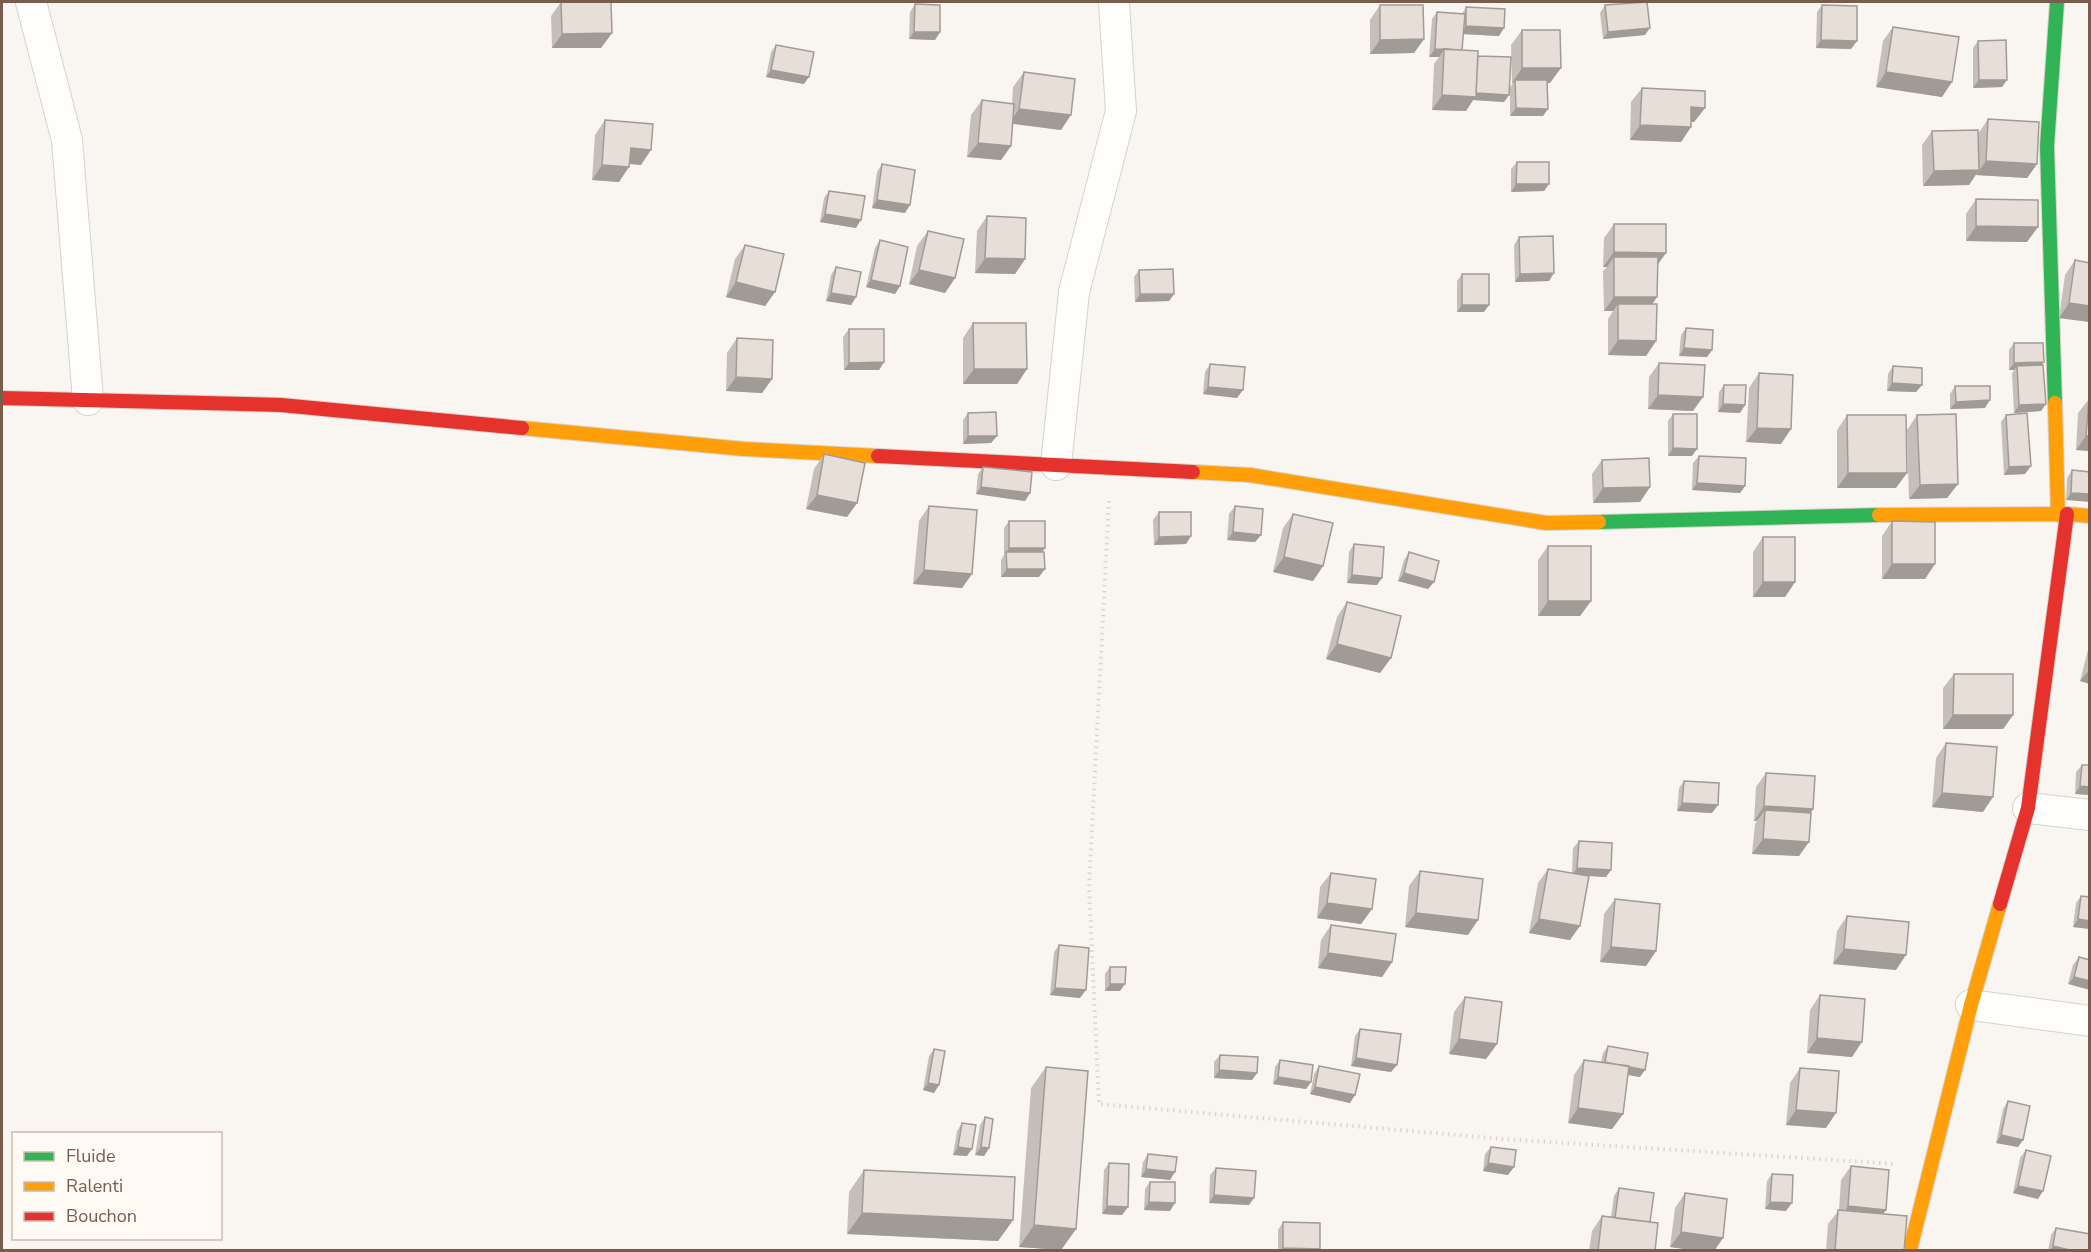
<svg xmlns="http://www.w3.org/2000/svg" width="2091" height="1252" font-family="'Nunito Sans',sans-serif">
<rect width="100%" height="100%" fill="#f9f5f0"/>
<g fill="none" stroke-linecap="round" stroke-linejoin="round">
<defs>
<path id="street" d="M 31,2 L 67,140 L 88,400
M 1056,465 L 1074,292 L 1121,111 L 1114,2
M 2028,808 L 2090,815
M 1971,1005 L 2090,1021"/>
<path id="fast" d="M 2055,403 L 2047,146 L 2057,2
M 1599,522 L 1879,515"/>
<path id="slow" d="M 2055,403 L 2058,515
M 522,428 L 744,449 L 878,456
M 1193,472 L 1250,475 L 1546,523 L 1599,522
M 1879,515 L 2067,514 L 2090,516
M 1910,1250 L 1971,1005 L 2000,904"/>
<path id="jam" d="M 2,398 L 281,405 L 522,428
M 878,456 L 1193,472
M 2000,904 L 2028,808 L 2067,514"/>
</defs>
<use href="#street" stroke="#d7d1cb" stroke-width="32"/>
<use href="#fast" stroke="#d9d2cb" stroke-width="16"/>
<use href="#slow" stroke="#d9d2cb" stroke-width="16"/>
<use href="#jam" stroke="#d9d2cb" stroke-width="16"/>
<path stroke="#dcd5d0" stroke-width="4" stroke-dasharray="1.5 4.5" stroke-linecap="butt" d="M 1109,501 L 1089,887 L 1099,1104 L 1503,1139 L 1896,1164"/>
<use href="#street" stroke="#fefefd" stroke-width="30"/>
<use href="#fast" stroke="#30b455" stroke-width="14"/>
<use href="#slow" stroke="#ff9f0a" stroke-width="14"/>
<use href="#jam" stroke="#e5322d" stroke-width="14"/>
</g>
<path fill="#c6bfb9" d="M 561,2 L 612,33 L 601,48 L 552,48 L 551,16 Z
M 915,4 L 940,32 L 935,40 L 909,39 L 910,12 Z
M 1380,5 L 1424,39 L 1414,53 L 1370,54 L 1370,20 Z
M 1605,5 L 1645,35 L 1603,39 L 1600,13 Z
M 1822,5 L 1851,49 L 1816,48 L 1817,12 Z
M 1466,7 L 1499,36 L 1463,34 L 1462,50 L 1478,56 L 1509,95 L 1504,102 L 1473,100 L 1466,111 L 1432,110 L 1434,64 L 1439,57 L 1429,57 L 1432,19 L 1437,12 L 1462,14 Z
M 1893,27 L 1942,97 L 1876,87 L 1883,41 Z
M 1522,30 L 1550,83 L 1547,83 L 1543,116 L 1510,116 L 1510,87 L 1513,83 L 1512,83 L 1511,45 Z
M 1978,41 L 2002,87 L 1973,88 L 1973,48 Z
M 776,45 L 804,84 L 766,77 L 771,52 Z
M 1024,72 L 1061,130 L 1013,124 L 1011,146 L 1001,160 L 967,157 L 971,115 L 982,100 L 1012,104 L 1013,87 Z
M 1642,88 L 1705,108 L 1694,122 L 1691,122 L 1691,127 L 1681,142 L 1630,140 L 1631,102 Z
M 1988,119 L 2037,164 L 2027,178 L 1976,175 L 1976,174 L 1969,185 L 1923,186 L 1922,145 L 1932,131 L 1978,134 Z
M 605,120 L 641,165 L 629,164 L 619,182 L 592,180 L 595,135 Z
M 1517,162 L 1549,184 L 1544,191 L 1511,192 L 1511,169 Z
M 882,164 L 905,213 L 872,208 L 877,172 Z
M 829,191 L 856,228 L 820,222 L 824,198 Z
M 1976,199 L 2027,242 L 1966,241 L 1966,214 Z
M 987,216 L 1025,259 L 1015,274 L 975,273 L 977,231 Z
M 1614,224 L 1658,264 L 1653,304 L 1656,341 L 1646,356 L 1608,355 L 1608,319 L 1613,311 L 1604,311 L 1603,271 L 1607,267 L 1603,267 L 1604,238 Z
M 928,231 L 955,278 L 945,293 L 909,284 L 917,246 Z
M 1519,237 L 1549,281 L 1515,282 L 1514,245 Z
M 880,240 L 900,286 L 895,294 L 866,287 L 875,248 Z
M 745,245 L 775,292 L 765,306 L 726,297 L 735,259 Z
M 2075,260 L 2090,322 L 2059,318 L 2065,275 Z
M 836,267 L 856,297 L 851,305 L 826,301 L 831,275 Z
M 1139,270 L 1174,294 L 1169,301 L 1135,302 L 1134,277 Z
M 1462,274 L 1484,312 L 1457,312 L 1457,281 Z
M 973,323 L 1027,369 L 1017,384 L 963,384 L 963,338 Z
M 1686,328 L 1712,350 L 1707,357 L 1679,356 L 1681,335 Z
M 849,329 L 884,362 L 879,370 L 844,370 L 843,337 Z
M 737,338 L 772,379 L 762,393 L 726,391 L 727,353 Z
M 2014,343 L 2044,362 L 2042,365 L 2041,411 L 2014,413 L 2012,374 L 2014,370 L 2009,370 L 2009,350 Z
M 1659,363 L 1693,411 L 1648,409 L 1649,377 Z
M 1210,364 L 1237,398 L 1203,394 L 1205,372 Z
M 1893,366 L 1922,385 L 1916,392 L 1887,391 L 1888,374 Z
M 1759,373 L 1781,444 L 1746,442 L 1749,388 Z
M 1724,385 L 1740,413 L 1718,412 L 1719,392 Z
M 1955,386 L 1985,408 L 1950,409 L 1950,394 Z
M 2089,399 L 2090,451 L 2076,450 L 2078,413 Z
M 968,413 L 997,436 L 991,443 L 963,444 L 963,420 Z
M 1673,414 L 1692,456 L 1668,456 L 1668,421 Z
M 1847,415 L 1896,488 L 1837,488 L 1837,430 Z
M 1917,415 L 1958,484 L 1947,498 L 1909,499 L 1907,430 Z
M 2006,415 L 2025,474 L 2004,475 L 2001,422 Z
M 824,454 L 857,503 L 847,517 L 806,509 L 814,469 Z
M 1699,456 L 1745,486 L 1740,493 L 1692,490 L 1693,463 Z
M 1602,460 L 1650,487 L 1640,502 L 1593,503 L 1592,474 Z
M 983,467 L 1030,493 L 1025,501 L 976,494 L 978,474 Z
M 2072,470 L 2090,472 L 2066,500 L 2067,478 Z
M 929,506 L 972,574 L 962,588 L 913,584 L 919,521 Z
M 1235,506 L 1261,535 L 1255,542 L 1227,540 L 1229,514 Z
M 1159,512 L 1191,536 L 1186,544 L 1154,545 L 1153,520 Z
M 1293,514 L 1323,566 L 1313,581 L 1273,572 L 1283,528 Z
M 1009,521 L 1045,548 L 1042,552 L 1039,577 L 1001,577 L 1001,560 L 1004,555 L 1004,528 Z
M 1892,521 L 1925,579 L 1882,579 L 1882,536 Z
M 1763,537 L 1795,582 L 1785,597 L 1753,597 L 1753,552 Z
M 1354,544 L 1377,585 L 1347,583 L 1349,552 Z
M 1548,546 L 1591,601 L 1580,616 L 1538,616 L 1538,560 Z
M 1409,552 L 1434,582 L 1428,589 L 1398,581 L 1404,560 Z
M 1347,602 L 1391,658 L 1380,673 L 1326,659 L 1337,617 Z
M 2090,642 L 2090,684 L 2080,681 Z
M 1954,674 L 2013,715 L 2003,729 L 1943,729 L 1943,688 Z
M 1946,743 L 1983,812 L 1932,807 L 1936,758 Z
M 2082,765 L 2090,765 L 2090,795 L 2075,794 L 2076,772 Z
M 1766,773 L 1813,809 L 1811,813 L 1799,856 L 1752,854 L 1755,824 L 1757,821 L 1754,821 L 1756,787 Z
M 1684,781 L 1712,813 L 1677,811 L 1679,788 Z
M 1579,841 L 1606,877 L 1589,876 L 1570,940 L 1529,933 L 1538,883 L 1548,869 L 1572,873 L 1573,848 Z
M 1420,871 L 1468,935 L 1405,927 L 1409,886 Z
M 1331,873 L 1372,909 L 1361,924 L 1317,918 L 1320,887 Z
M 2081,896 L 2090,897 L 2090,929 L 2073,927 L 2076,903 Z
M 1615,899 L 1656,951 L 1646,966 L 1600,962 L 1604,914 Z
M 1847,916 L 1896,970 L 1833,964 L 1837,931 Z
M 1331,925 L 1392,962 L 1382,977 L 1318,968 L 1321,940 Z
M 1059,945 L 1080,998 L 1050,995 L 1054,952 Z
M 2079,957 L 2090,960 L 2068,984 L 2073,965 Z
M 1110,967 L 1120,991 L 1105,991 L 1105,974 Z
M 1820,995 L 1852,1057 L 1807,1053 L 1810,1010 Z
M 1465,997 L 1497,1044 L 1486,1059 L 1449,1054 L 1454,1012 Z
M 1360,1029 L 1391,1072 L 1351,1066 L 1355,1036 Z
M 1608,1046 L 1640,1077 L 1628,1075 L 1623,1114 L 1612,1129 L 1568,1123 L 1574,1075 L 1584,1060 L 1601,1062 L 1603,1053 Z
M 934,1049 L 934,1093 L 923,1090 L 929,1056 Z
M 1220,1055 L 1257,1073 L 1252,1080 L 1214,1078 L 1214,1062 Z
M 1280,1060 L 1311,1082 L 1306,1089 L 1273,1084 L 1275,1067 Z
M 1319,1066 L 1350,1103 L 1310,1094 L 1314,1074 Z
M 1046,1067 L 1076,1229 L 1061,1250 L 1019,1247 L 1031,1088 Z
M 1800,1068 L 1826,1128 L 1786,1125 L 1790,1083 Z
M 2008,1101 L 2023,1140 L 2018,1147 L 1996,1143 L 2003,1109 Z
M 985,1117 L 989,1148 L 984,1156 L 975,1155 L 980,1125 Z
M 962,1123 L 967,1156 L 953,1155 L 957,1131 Z
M 1491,1147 L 1508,1175 L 1483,1171 L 1485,1154 Z
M 2026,1150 L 2038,1199 L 2013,1193 L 2020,1158 Z
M 1148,1154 L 1170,1180 L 1141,1177 L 1143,1162 Z
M 1109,1163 L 1128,1207 L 1122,1215 L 1102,1214 L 1104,1170 Z
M 1851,1166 L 1886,1210 L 1883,1214 L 1904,1251 L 1826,1251 L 1828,1224 L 1839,1210 L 1841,1180 Z
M 1216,1168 L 1249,1205 L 1209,1203 L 1210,1175 Z
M 864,1170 L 1013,1220 L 998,1241 L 847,1234 L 849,1192 Z
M 1772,1174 L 1786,1211 L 1765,1209 L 1767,1181 Z
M 1150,1182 L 1170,1211 L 1144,1210 L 1145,1189 Z
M 1619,1188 L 1650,1222 L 1655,1251 L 1589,1251 L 1592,1231 L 1602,1216 L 1611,1217 L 1614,1196 Z
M 1685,1193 L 1723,1238 L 1714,1251 L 1699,1251 L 1670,1247 L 1675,1208 Z
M 1283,1222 L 1320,1249 L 1319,1251 L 1278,1251 L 1278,1230 Z
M 2056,1228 L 2090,1251 L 2048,1251 L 2051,1235 Z"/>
<path fill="#a19b96" d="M 1466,26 L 1504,28 L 1499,36 L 1461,34 Z
M 1650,28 L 1645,35 L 1603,39 L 1608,32 Z
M 914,32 L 940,32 L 935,40 L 909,39 Z
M 612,33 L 601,48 L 552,48 L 562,34 Z
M 1424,39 L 1414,53 L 1370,54 L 1380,40 Z
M 1821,40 L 1857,41 L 1851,49 L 1816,48 Z
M 1435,49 L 1444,50 L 1439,57 L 1429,57 Z
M 1522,68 L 1561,68 L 1550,83 L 1515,83 L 1515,80 L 1513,83 L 1512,83 Z
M 771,70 L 809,77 L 804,84 L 766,77 Z
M 1886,72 L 1952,82 L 1942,97 L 1876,87 Z
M 1979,80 L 2007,80 L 2002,87 L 1973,88 Z
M 1474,93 L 1509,95 L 1504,102 L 1473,100 L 1466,111 L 1432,110 L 1442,95 Z
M 1691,107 L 1705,108 L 1694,122 L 1681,122 Z
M 1516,108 L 1548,109 L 1543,116 L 1510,116 Z
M 1019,109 L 1071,115 L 1061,130 L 1009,123 Z
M 1640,125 L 1691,127 L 1681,142 L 1630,140 Z
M 978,143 L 1011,146 L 1001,160 L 967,157 Z
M 631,148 L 651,150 L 641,165 L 621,163 Z
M 1986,161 L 2037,164 L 2027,178 L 1976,175 Z
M 602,165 L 629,167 L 619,182 L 592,180 Z
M 1979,170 L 1969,185 L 1923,186 L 1934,171 Z
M 1516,184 L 1549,184 L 1544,191 L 1511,192 Z
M 877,200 L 910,205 L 905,213 L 872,208 Z
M 825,214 L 861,220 L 856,228 L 820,222 Z
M 1976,226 L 2038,227 L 2027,242 L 1966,241 Z
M 1614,252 L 1666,253 L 1656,267 L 1614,257 L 1607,267 L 1603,267 Z
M 985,258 L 1025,259 L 1015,274 L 975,273 Z
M 919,270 L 955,278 L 945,293 L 909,284 Z
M 1554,273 L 1549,281 L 1515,282 L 1520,274 Z
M 871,280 L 900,286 L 895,294 L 866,287 Z
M 736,282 L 775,292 L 765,306 L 726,297 Z
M 831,293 L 856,297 L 851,305 L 826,301 Z
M 1140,294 L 1174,294 L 1169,301 L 1135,302 Z
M 1614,297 L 1657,297 L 1647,312 L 1618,304 L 1613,311 L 1604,311 Z
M 2069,303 L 2090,306 L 2090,322 L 2059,318 Z
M 1462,305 L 1489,305 L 1484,312 L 1457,312 Z
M 1618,340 L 1656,341 L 1646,356 L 1608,355 Z
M 1684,348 L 1712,350 L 1707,357 L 1679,356 Z
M 884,362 L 879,370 L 844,370 L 849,363 Z
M 2044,362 L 2038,369 L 2017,366 L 2014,370 L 2009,370 L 2014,363 Z
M 974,369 L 1027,369 L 1017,384 L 963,384 Z
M 736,377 L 772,379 L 762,393 L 726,391 Z
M 1892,383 L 1922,385 L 1916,392 L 1887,391 Z
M 1208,387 L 1243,390 L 1237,398 L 1203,394 Z
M 1658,395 L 1703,397 L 1693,411 L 1648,409 Z
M 1990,400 L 1985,408 L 1950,409 L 1956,402 Z
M 1723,404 L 1745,405 L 1740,413 L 1718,412 Z
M 2046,404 L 2041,411 L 2014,413 L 2019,405 Z
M 1757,428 L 1791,429 L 1781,444 L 1746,442 Z
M 968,436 L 997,436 L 991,443 L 963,444 Z
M 2086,436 L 2090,436 L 2090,451 L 2076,450 Z
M 1673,448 L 1697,449 L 1692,456 L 1668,456 Z
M 2031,466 L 2025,474 L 2004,475 L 2009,467 Z
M 1848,473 L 1907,473 L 1896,488 L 1837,488 Z
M 1697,483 L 1745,486 L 1740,493 L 1692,490 Z
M 1958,484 L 1947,498 L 1909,499 L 1920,485 Z
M 981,487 L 1030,493 L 1025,501 L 976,494 Z
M 1650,487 L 1640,502 L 1593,503 L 1603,488 Z
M 2071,493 L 2090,494 L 2090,502 L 2066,500 Z
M 817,495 L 857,503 L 847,517 L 806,509 Z
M 1233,532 L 1261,535 L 1255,542 L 1227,540 Z
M 1191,536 L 1186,544 L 1154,545 L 1159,537 Z
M 1009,548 L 1045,548 L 1040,555 L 1006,552 L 1004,555 Z
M 1284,557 L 1323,566 L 1313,581 L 1273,572 Z
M 1892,564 L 1935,564 L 1925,579 L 1882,579 Z
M 1007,569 L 1045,569 L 1039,577 L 1001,577 Z
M 924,570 L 972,574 L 962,588 L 913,584 Z
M 1404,573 L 1434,582 L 1428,589 L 1398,581 Z
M 1352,575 L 1382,578 L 1377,585 L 1347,583 Z
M 1763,582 L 1795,582 L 1785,597 L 1753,597 Z
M 1548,601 L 1591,601 L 1580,616 L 1538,616 Z
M 1337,644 L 1391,658 L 1380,673 L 1326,659 Z
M 2090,669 L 2090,684 L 2080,681 Z
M 1953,715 L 2013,715 L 2003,729 L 1943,729 Z
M 2080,786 L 2090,787 L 2090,795 L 2075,794 Z
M 1942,793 L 1993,797 L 1983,812 L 1932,807 Z
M 1682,803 L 1718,805 L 1712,813 L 1677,811 Z
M 1764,806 L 1813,809 L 1803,824 L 1765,810 L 1757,821 L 1754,821 Z
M 1763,839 L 1809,842 L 1799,856 L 1752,854 Z
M 1577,868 L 1611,870 L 1606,877 L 1572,875 Z
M 1327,903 L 1372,909 L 1361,924 L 1317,918 Z
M 1416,913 L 1478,920 L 1468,935 L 1405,927 Z
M 1539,919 L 1580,926 L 1570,940 L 1529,933 Z
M 2078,919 L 2090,921 L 2090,929 L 2073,927 Z
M 1611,947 L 1656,951 L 1646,966 L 1600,962 Z
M 1844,949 L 1906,955 L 1896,970 L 1833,964 Z
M 1328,953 L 1392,962 L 1382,977 L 1318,968 Z
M 2074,977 L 2090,981 L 2090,990 L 2068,984 Z
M 1110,984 L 1125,984 L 1120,991 L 1105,991 Z
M 1055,988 L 1086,990 L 1080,998 L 1050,995 Z
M 1817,1038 L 1862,1042 L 1852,1057 L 1807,1053 Z
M 1459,1039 L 1497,1044 L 1486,1059 L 1449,1054 Z
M 1356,1058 L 1397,1065 L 1391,1072 L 1351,1066 Z
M 1605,1062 L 1645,1070 L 1640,1077 L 1600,1070 Z
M 1219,1070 L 1257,1073 L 1252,1080 L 1214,1078 Z
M 1278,1077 L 1311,1082 L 1306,1089 L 1273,1084 Z
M 928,1083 L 939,1085 L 934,1093 L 923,1090 Z
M 1315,1087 L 1355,1095 L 1350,1103 L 1310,1094 Z
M 1578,1108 L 1623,1114 L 1612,1129 L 1568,1123 Z
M 1796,1110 L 1836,1113 L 1826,1128 L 1786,1125 Z
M 2001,1135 L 2023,1140 L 2018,1147 L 1996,1143 Z
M 958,1147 L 972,1149 L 967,1156 L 953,1155 Z
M 981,1147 L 989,1148 L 984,1156 L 975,1155 Z
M 1488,1163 L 1514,1167 L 1508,1175 L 1483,1171 Z
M 1146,1169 L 1175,1172 L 1170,1180 L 1141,1177 Z
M 2018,1186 L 2043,1191 L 2038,1199 L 2013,1193 Z
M 1214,1195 L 1254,1198 L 1249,1205 L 1209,1203 Z
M 1149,1202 L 1175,1203 L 1170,1211 L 1144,1210 Z
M 1770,1202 L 1792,1203 L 1786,1211 L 1765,1209 Z
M 1107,1206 L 1128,1207 L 1122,1215 L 1102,1214 Z
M 1848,1206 L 1886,1210 L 1876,1224 L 1838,1221 Z
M 862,1213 L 1013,1220 L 998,1241 L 847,1234 Z
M 1034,1225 L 1076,1229 L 1061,1250 L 1019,1247 Z
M 1681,1232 L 1723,1238 L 1714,1251 L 1699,1251 L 1670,1247 Z
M 2053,1246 L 2074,1251 L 2058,1251 L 2058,1249 L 2057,1251 L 2050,1251 Z
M 1283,1248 L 1320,1249 L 1319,1251 L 1281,1251 Z"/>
<path fill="#e6ded7" stroke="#a19b96" stroke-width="1.5" d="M 561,2 L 611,2 L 612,33 L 562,34 Z
M 1647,2 L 1650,28 L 1608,32 L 1605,5 Z
M 915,4 L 940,5 L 940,32 L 914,32 Z
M 1380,5 L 1423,5 L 1424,39 L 1380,40 Z
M 1822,5 L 1857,6 L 1857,41 L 1821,40 Z
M 1466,7 L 1505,9 L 1504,28 L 1466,26 Z
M 1437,12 L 1465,14 L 1462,50 L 1435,49 Z
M 1893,27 L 1959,37 L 1952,82 L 1886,72 Z
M 1522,30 L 1560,30 L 1561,68 L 1522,68 Z
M 2006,40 L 2007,80 L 1979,80 L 1978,41 Z
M 776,45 L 814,52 L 809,77 L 771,70 Z
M 1444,49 L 1478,51 L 1476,97 L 1442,95 Z
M 1478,56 L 1511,57 L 1509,95 L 1476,93 Z
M 1024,72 L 1075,79 L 1071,115 L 1019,109 Z
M 1515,80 L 1547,80 L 1548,109 L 1516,108 Z
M 1642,88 L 1705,91 L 1705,108 L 1691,107 L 1691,127 L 1640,125 Z
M 982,100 L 1014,104 L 1011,146 L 978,143 Z
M 1988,119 L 2039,122 L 2037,164 L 1986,161 Z
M 605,120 L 653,124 L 651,150 L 631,148 L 629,167 L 602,165 Z
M 1978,130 L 1979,170 L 1934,171 L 1932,131 Z
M 1517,162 L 1549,162 L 1549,184 L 1516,184 Z
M 882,164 L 915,170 L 910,205 L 877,200 Z
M 829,191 L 865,196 L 861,220 L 825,214 Z
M 1976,199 L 2038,200 L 2038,227 L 1976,226 Z
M 987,216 L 1026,218 L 1025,259 L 985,258 Z
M 1614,224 L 1666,224 L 1666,253 L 1614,252 Z
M 928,231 L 964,239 L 955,278 L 919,270 Z
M 1553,236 L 1554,273 L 1520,274 L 1519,237 Z
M 880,240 L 908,247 L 900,286 L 871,280 Z
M 745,245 L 784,254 L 775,292 L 736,282 Z
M 1614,257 L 1658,257 L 1657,297 L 1614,297 Z
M 2075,260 L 2090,263 L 2090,306 L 2069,303 Z
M 836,267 L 861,272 L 856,297 L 831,293 Z
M 1173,269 L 1174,294 L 1140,294 L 1139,270 Z
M 1462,274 L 1489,274 L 1489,305 L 1462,305 Z
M 1618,304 L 1657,304 L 1656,341 L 1618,340 Z
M 973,323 L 1026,323 L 1027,369 L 974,369 Z
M 1686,328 L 1713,330 L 1712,350 L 1684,348 Z
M 849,329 L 884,329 L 884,362 L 849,363 Z
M 737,338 L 773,340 L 772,379 L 736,377 Z
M 2014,343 L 2043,343 L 2044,362 L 2014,363 Z
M 1659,363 L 1705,365 L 1703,397 L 1658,395 Z
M 1210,364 L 1245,367 L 1243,390 L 1208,387 Z
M 2043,365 L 2046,404 L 2019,405 L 2017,366 Z
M 1893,366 L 1922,368 L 1922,385 L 1892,383 Z
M 1759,373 L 1793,375 L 1791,429 L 1757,428 Z
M 1724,385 L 1746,385 L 1745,405 L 1723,404 Z
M 1955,386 L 1990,386 L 1990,400 L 1956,402 Z
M 2089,399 L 2090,399 L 2090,436 L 2086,436 Z
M 996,412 L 997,436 L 968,436 L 968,413 Z
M 2027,413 L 2031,466 L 2009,467 L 2006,415 Z
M 1673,414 L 1697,414 L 1697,449 L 1673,448 Z
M 1956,414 L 1958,484 L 1920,485 L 1917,415 Z
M 1847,415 L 1906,415 L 1907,473 L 1848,473 Z
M 824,454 L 865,463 L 857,503 L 817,495 Z
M 1699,456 L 1746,458 L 1745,486 L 1697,483 Z
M 1649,458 L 1650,487 L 1603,488 L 1602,460 Z
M 983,467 L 1032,472 L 1030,493 L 981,487 Z
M 2072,470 L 2090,472 L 2090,494 L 2071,493 Z
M 929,506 L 977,510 L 972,574 L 924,570 Z
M 1235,506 L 1263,509 L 1261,535 L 1233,532 Z
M 1159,512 L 1191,512 L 1191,536 L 1159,537 Z
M 1293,514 L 1333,523 L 1323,566 L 1284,557 Z
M 1009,521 L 1045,521 L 1045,548 L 1009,548 Z
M 1892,521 L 1935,522 L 1935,564 L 1892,564 Z
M 1763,537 L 1795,537 L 1795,582 L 1763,582 Z
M 1354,544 L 1384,547 L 1382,578 L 1352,575 Z
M 1548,546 L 1591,546 L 1591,601 L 1548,601 Z
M 1006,552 L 1044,552 L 1045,569 L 1007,569 Z
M 1409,552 L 1439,561 L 1434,582 L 1404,573 Z
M 1347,602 L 1401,616 L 1391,658 L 1337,644 Z
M 1954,674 L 2013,674 L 2013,715 L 1953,715 Z
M 1946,743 L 1997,747 L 1993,797 L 1942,793 Z
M 2082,765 L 2090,765 L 2090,787 L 2080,786 Z
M 1766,773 L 1815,776 L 1813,809 L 1764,806 Z
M 1684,781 L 1719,783 L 1718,805 L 1682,803 Z
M 1765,810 L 1811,813 L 1809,842 L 1763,839 Z
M 1579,841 L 1612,843 L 1611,870 L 1577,868 Z
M 1548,869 L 1589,876 L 1580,926 L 1539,919 Z
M 1420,871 L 1483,879 L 1478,920 L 1416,913 Z
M 1331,873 L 1376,879 L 1372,909 L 1327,903 Z
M 2081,896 L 2090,897 L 2090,921 L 2078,919 Z
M 1615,899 L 1660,904 L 1656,951 L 1611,947 Z
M 1847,916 L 1909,922 L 1906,955 L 1844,949 Z
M 1331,925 L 1396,934 L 1392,962 L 1328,953 Z
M 1059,945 L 1089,948 L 1086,990 L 1055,988 Z
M 2079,957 L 2090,960 L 2090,981 L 2074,977 Z
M 1110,967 L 1126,967 L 1125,984 L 1110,984 Z
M 1820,995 L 1865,999 L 1862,1042 L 1817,1038 Z
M 1465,997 L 1502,1002 L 1497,1044 L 1459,1039 Z
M 1360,1029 L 1401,1034 L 1397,1065 L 1356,1058 Z
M 1608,1046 L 1648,1053 L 1645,1070 L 1605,1062 Z
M 934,1049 L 945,1051 L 939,1085 L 928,1083 Z
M 1220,1055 L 1258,1057 L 1257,1073 L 1219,1070 Z
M 1280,1060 L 1313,1065 L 1311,1082 L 1278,1077 Z
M 1584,1060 L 1629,1066 L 1623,1114 L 1578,1108 Z
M 1319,1066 L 1360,1074 L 1355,1095 L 1315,1087 Z
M 1046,1067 L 1088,1071 L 1076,1229 L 1034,1225 Z
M 1800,1068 L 1839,1071 L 1836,1113 L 1796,1110 Z
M 2008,1101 L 2030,1106 L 2023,1140 L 2001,1135 Z
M 985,1117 L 993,1119 L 989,1148 L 981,1147 Z
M 962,1123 L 976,1125 L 972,1149 L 958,1147 Z
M 1491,1147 L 1516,1150 L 1514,1167 L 1488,1163 Z
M 2026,1150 L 2051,1156 L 2043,1191 L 2018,1186 Z
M 1148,1154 L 1177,1157 L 1175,1172 L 1146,1169 Z
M 1109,1163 L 1129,1164 L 1128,1207 L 1107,1206 Z
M 1851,1166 L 1889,1170 L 1886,1210 L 1848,1206 Z
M 1216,1168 L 1256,1171 L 1254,1198 L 1214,1195 Z
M 864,1170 L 1015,1177 L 1013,1220 L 862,1213 Z
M 1772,1174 L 1793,1175 L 1792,1203 L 1770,1202 Z
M 1150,1182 L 1175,1182 L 1175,1203 L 1149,1202 Z
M 1619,1188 L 1654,1193 L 1650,1222 L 1615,1218 Z
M 1685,1193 L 1727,1199 L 1723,1238 L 1681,1232 Z
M 1838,1210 L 1907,1216 L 1904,1251 L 1835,1251 Z
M 1602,1216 L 1658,1223 L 1655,1251 L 1598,1251 Z
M 1283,1222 L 1320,1223 L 1320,1249 L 1283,1248 Z
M 2056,1228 L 2090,1234 L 2090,1251 L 2074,1251 L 2053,1246 Z"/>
<rect width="2091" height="1252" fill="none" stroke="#7a5c4d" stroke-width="6"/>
<rect x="12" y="1132" width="210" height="108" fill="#fffaf3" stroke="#cabbb1" stroke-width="1.5"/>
<rect x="24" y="1152" width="30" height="9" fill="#30b455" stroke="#cabbb1" stroke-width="1.5"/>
<text x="66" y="1162" font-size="18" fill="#7a5c4d">Fluide</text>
<rect x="24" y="1182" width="30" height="9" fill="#ff9f0a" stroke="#cabbb1" stroke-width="1.5"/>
<text x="66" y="1192" font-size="18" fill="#7a5c4d">Ralenti</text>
<rect x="24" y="1212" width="30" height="9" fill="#e5322d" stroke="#cabbb1" stroke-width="1.5"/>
<text x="66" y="1222" font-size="18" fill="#7a5c4d">Bouchon</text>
</svg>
